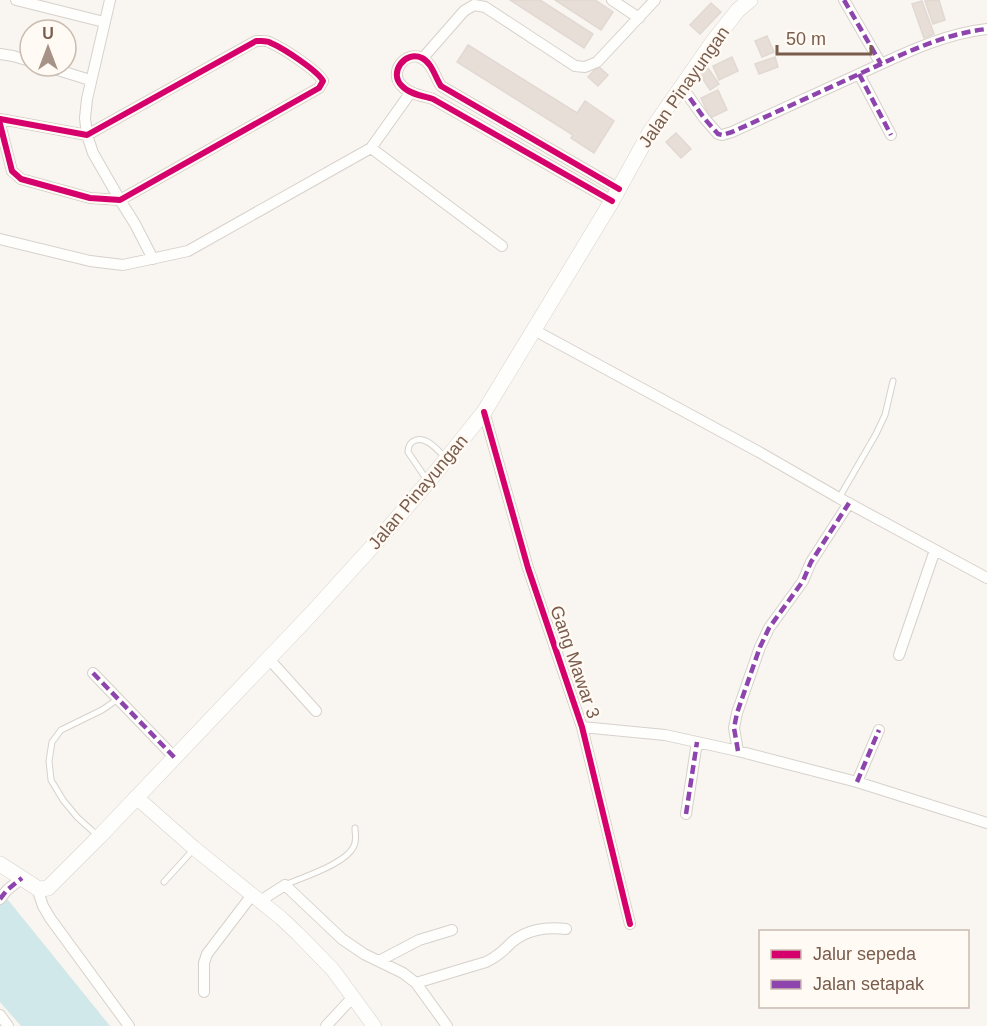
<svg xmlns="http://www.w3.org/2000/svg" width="987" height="1026" font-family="Helvetica,sans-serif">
<rect width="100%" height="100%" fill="#f9f5f0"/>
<path fill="#d0e8ea" d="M 0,890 L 110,1026 L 21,1026 L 0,1002 Z"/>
<path fill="#e6ded7" stroke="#e2d8d2" stroke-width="1.5" d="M 510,0 L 540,0 L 593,34 L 584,48 Z
M 555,0 L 595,0 L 613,12 L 601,30 Z
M 939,0 L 945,20 L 933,24 L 925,1 Z
M 922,1 L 934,34 L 924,38 L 912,4 Z
M 711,3 L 721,12 L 700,34 L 690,25 Z
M 767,36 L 774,52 L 762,57 L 755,41 Z
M 468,45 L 577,113 L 585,101 L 614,121 L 594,153 L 571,138 L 573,135 L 457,62 Z
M 732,57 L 738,71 L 719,80 L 713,66 Z
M 775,57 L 778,67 L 759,74 L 755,64 Z
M 598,66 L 608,75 L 598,86 L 588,77 Z
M 708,68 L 719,84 L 710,90 L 699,73 Z
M 718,90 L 727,110 L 710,118 L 701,98 Z
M 676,133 L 691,149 L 681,158 L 666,142 Z"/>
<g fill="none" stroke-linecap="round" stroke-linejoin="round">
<defs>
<path id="service" d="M 427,480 L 408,452 C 408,446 410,442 416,440 C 428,437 438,451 446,458
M 839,498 L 876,434 L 885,415 L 893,381
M 98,836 L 77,817 L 63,800 L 51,780 L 49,761 L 52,742 L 61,730 L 102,710 L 118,699
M 164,882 L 193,850
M 285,885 C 303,877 346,864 354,846 C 357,840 355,834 355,828"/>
<path id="minor" d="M 16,0 L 104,22
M 110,0 L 87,99 L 85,118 L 87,135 L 93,153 L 120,200 L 135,224 L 153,259
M 612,0 L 639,18
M 844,0 L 881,64
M 0,54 L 13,56 L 30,61
M 422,59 L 464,11 L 474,5 L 485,7 L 575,66 L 585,67 L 597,62 L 655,0
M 45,66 L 90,80
M 859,74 L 891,135
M 682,87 L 704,118 L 718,134 L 722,135 L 732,132 C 774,113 816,94 857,75 C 899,56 941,34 987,29
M 0,119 L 87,135 L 256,41 C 261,41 267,40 271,43 C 283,48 318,71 323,81 L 319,88 L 120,200 L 90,198 L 21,179 L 12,171 L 0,124
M 371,148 L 502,246
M 612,201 L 433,99 C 423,96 409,94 402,86 C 388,73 405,50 422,58 C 432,63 435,77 441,86 L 619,189
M 0,239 L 90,261 L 123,265 L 188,251 L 371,148 L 411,92
M 534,330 L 759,452 L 839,498 L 987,578
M 484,412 L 528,568 L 582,727 L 630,924
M 899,655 L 935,550
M 269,659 L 316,711
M 93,673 L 175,758
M 582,727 L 665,735 L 738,751 L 857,782 L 987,823
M 738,751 L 734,728 L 737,713 L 760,647 L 769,628 L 803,581 L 811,562 L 849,503
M 857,782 L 879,730
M 686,814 L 697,742
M 37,888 L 43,906 L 50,918 L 129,1026
M 0,899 L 7,890 L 22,878
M 260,901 L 285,885 L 342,939 L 364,954 L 403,973 L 416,983 L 447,1026
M 379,961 L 419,940 L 452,930
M 416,983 L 486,962 C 497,957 504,950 512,942 C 528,929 546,927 566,929
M 204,992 L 204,963 L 207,954 L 252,895
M 0,1015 L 8,1026
M 326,1026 L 353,997"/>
<path id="tertiary" d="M 136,797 L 194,848 L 281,918 L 298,934 L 333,970 L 374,1026"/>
<path id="secondary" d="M 0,864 L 37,888 L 41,889 L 48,888 L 99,837 L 312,613 L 380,538 L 428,482 L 484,412 L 612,201 L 650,132 L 712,43 L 738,10 L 750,0"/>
</defs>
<use href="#service" stroke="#d7d1cb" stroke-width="7"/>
<use href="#minor" stroke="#d7d1cb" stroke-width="12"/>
<use href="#tertiary" stroke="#d7d1cb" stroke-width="15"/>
<use href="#secondary" stroke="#d9d2cb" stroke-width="16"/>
<use href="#service" stroke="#fefefd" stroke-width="5"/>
<use href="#minor" stroke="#fefefd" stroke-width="10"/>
<use href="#tertiary" stroke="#fefefd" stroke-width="14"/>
<use href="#secondary" stroke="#fefefd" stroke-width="15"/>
<path stroke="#8e44ad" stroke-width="4.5" stroke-dasharray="9 4.5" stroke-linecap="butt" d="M 844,0 L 881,64
M 859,74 L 891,135
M 682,87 L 704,118 L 718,134 L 722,135 L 732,132 C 774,113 816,94 857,75 C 899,56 941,34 987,29
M 93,673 L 175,758
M 738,751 L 734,728 L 737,713 L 760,647 L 769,628 L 803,581 L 811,562 L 849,503
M 857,782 L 879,730
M 686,814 L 697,742
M 0,899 L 7,890 L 22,878"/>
<defs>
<path id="cycleway" d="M 0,119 L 87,135 L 256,41 C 261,41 267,40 271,43 C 283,48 318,71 323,81 L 319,88 L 120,200 L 90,198 L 21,179 L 12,171 L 0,124
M 612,201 L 433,99 C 423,96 409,94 402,86 C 388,73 405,50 422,58 C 432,63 435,77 441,86 L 619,189
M 484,412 L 528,568 L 582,727 L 630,924"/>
</defs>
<use href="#cycleway" stroke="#fffaf3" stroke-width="10"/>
<use href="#cycleway" stroke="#d6006c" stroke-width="6"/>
</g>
<g text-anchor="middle" stroke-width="5" stroke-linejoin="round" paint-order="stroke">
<g font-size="18" fill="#7a5c4d" stroke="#fffaf3">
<text transform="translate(684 87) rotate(-55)" y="6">Jalan Pinayungan</text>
<text transform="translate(418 492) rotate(-50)" y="6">Jalan Pinayungan</text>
<text transform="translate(575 662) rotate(71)" y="6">Gang Mawar 3</text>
</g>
</g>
<rect x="759" y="930" width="210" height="78" fill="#fffaf3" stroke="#cabbb1" stroke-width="1.5"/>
<rect x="771" y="950" width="30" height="9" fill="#d6006c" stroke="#cabbb1" stroke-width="1.5"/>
<text x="813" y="960" font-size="18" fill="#7a5c4d">Jalur sepeda</text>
<rect x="771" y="980" width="30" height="9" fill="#8e44ad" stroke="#cabbb1" stroke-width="1.5"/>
<text x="813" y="990" font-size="18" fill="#7a5c4d">Jalan setapak</text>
<g transform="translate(48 48)"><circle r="28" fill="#fffaf3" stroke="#cabbb1" stroke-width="1.5"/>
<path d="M0-4.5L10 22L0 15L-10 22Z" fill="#a69286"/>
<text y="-9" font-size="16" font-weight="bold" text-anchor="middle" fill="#7a5c4d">U</text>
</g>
<path d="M777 45v9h94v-9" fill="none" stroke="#7a5c4d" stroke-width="3"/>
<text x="786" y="45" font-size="18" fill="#7a5c4d" stroke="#fffaf3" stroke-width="4.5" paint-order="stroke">50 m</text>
</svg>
